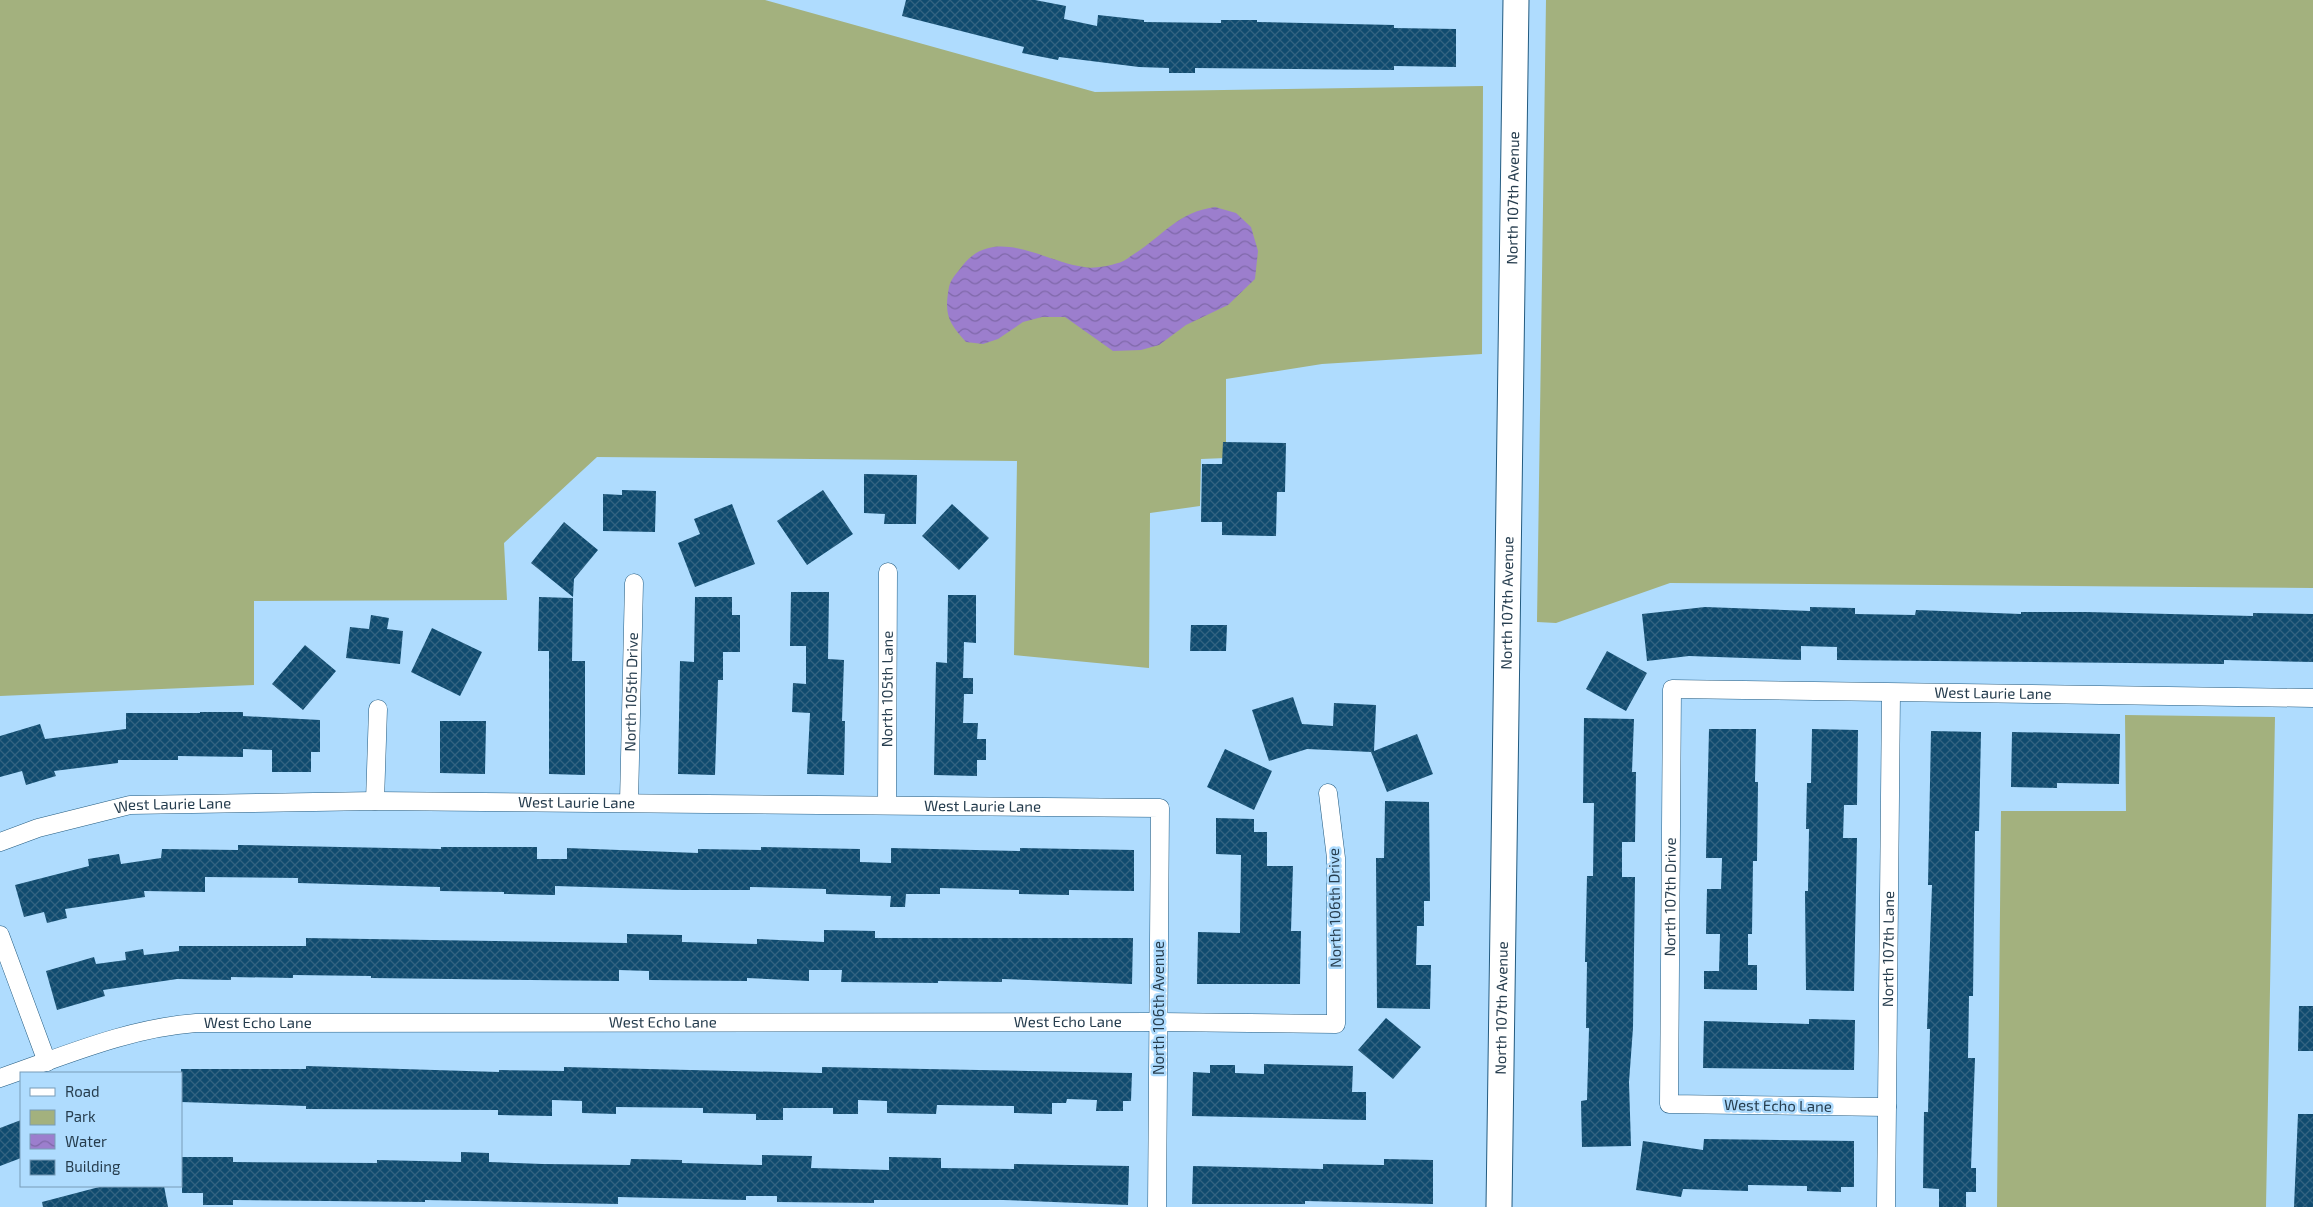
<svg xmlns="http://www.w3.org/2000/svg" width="2313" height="1207" font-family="'Exo 2',sans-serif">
<defs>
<pattern id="water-waves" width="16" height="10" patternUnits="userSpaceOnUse" patternTransform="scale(1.25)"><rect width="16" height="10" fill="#9c7ecd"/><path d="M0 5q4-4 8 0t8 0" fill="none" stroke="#7f68a9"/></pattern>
<pattern id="building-cross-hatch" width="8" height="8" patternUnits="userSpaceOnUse" patternTransform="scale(1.25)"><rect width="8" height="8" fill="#104b6f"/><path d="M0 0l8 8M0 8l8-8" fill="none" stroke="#336381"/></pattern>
</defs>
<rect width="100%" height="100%" fill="#afdcfe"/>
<path fill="#a3b17e" d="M 0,0 L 765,0 L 1095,92 L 1483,86 L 1482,354 L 1322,364 L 1226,379 L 1226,458 L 1201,459 L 1200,506 L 1150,513 L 1149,668 L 1014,655 L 1017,461 L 597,457 L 504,543 L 507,600 L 254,601 L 254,685 L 0,696 Z
M 1546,0 L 2313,0 L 2313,588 L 1670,583 L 1556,623 L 1537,622 Z
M 2125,715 L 2275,717 L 2266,1207 L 1997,1207 L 2001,811 L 2126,811 Z"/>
<path fill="url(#water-waves)" d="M 1215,207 L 1236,213 L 1251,227 L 1258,251 L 1255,279 L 1228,305 L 1186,325 L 1159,345 L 1141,350 L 1113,351 L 1065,317 L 1042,317 L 1023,322 L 998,339 L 983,344 L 966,342 C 948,322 944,314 949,287 C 951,278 958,272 963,265 C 995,225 1045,262 1084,267 C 1093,269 1109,266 1118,263 C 1124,262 1129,257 1134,254 C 1164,235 1178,212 1215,207 Z"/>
<path fill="url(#building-cross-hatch)" d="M 906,0 L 1035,0 L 1066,6 L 1064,19 L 1097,26 L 1098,15 L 1144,20 L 1144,22 L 1221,23 L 1221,20 L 1257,20 L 1257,22 L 1394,25 L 1394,28 L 1456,29 L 1456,67 L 1394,66 L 1394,70 L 1195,68 L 1195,73 L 1169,73 L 1169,68 L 1139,67 L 1059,57 L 1058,60 L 1022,53 L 1024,47 L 902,16 Z
M 1223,442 L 1286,443 L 1285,492 L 1277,492 L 1276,536 L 1222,535 L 1222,522 L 1201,522 L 1202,464 L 1222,464 Z
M 864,474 L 917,475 L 916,524 L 884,524 L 885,514 L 864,513 Z
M 622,490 L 656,491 L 655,532 L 603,531 L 603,494 L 622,495 Z
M 823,490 L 853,534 L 807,565 L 777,521 Z
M 732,504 L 755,564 L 695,587 L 678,543 L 700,534 L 694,519 Z
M 952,504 L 989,538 L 959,570 L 922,536 Z
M 564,522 L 598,550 L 574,579 L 573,597 L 531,563 Z
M 791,592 L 829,592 L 828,659 L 844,660 L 842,721 L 845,721 L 844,775 L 807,774 L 810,713 L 792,712 L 793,683 L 806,684 L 806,646 L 790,646 Z
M 948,595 L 976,595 L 976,643 L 964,642 L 963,678 L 973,678 L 973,694 L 964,694 L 963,723 L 978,723 L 977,739 L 986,739 L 986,760 L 977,760 L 977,776 L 934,775 L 936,662 L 947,663 Z
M 539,597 L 573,598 L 572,661 L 585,661 L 585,775 L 549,774 L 549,651 L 538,651 Z
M 695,597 L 732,597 L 732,615 L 740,615 L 740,652 L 723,652 L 723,680 L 718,680 L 715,775 L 678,774 L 680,661 L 694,662 Z
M 1705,607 L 1810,611 L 1810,607 L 1855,608 L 1855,614 L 1915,615 L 1916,610 L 2021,614 L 2021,612 L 2087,612 L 2253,616 L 2253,613 L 2313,614 L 2313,662 L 2224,660 L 2224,664 L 1837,660 L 1837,647 L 1801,646 L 1801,660 L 1689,656 L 1647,661 L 1642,614 Z
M 371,615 L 389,618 L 387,629 L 403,631 L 400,664 L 346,658 L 350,627 L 369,629 Z
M 1191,625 L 1227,625 L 1226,651 L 1190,651 Z
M 432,628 L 482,652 L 460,696 L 411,672 Z
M 305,645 L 336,671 L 303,710 L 272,684 Z
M 1607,651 L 1647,673 L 1626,711 L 1586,689 Z
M 1293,697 L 1302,724 L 1333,726 L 1334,703 L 1376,705 L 1374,751 L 1417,734 L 1433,774 L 1387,792 L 1371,752 L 1307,749 L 1269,761 L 1252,710 Z
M 200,712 L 243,712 L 243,716 L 320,720 L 320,752 L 311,752 L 311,772 L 272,772 L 272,750 L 243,749 L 243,757 L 178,756 L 178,760 L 118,760 L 118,763 L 54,771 L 56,776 L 26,785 L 22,771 L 0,777 L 0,736 L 40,724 L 45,739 L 126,729 L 126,713 L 200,713 Z
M 1584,718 L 1634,719 L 1632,772 L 1636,772 L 1635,842 L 1622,842 L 1622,877 L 1635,877 L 1633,1028 L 1629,1082 L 1631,1146 L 1582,1147 L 1581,1101 L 1587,1100 L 1589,1028 L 1586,1028 L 1587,962 L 1585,962 L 1587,876 L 1593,876 L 1594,803 L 1583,803 Z
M 440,721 L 486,721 L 485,774 L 440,773 Z
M 1709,729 L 1756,729 L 1755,782 L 1758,782 L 1757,861 L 1753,861 L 1752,934 L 1748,934 L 1748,965 L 1757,965 L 1757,990 L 1704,989 L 1704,971 L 1719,971 L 1720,934 L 1706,934 L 1707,889 L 1721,889 L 1722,858 L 1706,858 Z
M 1812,729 L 1858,730 L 1857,805 L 1844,805 L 1843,838 L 1857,838 L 1854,991 L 1806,990 L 1805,891 L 1808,891 L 1809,829 L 1806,829 L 1807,783 L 1811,783 Z
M 1931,731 L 1981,732 L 1979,831 L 1975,831 L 1973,996 L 1969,996 L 1968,1058 L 1975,1058 L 1971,1168 L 1976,1168 L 1976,1192 L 1966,1192 L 1966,1207 L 1939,1207 L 1939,1189 L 1923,1188 L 1924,1112 L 1928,1112 L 1930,1029 L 1927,1029 L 1932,885 L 1928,885 Z
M 2012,732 L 2120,734 L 2119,784 L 2057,783 L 2057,788 L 2011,787 Z
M 1225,749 L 1272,771 L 1254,810 L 1207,787 Z
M 1385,801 L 1429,802 L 1430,901 L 1424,901 L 1424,926 L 1417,926 L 1416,965 L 1431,965 L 1430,1009 L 1377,1008 L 1376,858 L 1384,858 Z
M 1216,818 L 1254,819 L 1254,832 L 1267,832 L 1267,866 L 1293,866 L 1291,931 L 1301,931 L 1300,984 L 1197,984 L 1198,932 L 1240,933 L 1241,855 L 1216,854 Z
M 238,845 L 441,849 L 441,847 L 537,847 L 537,859 L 567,859 L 567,848 L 698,853 L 698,849 L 761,850 L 761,847 L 860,849 L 860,862 L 891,863 L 891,848 L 1020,851 L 1020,848 L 1134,850 L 1134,891 L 1069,890 L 1069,895 L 1019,894 L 1019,890 L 940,888 L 940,894 L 906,894 L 905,907 L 890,907 L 891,896 L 826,894 L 826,889 L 750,887 L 750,890 L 682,890 L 555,886 L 555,895 L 504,894 L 504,892 L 440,891 L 440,887 L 298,883 L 298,878 L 205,877 L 205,892 L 144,891 L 145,897 L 65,909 L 67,918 L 47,923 L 44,912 L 24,917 L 15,885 L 89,866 L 88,859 L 119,854 L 121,864 L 161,858 L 162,849 L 238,850 Z
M 824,930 L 875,931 L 875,938 L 1133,938 L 1132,984 L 1002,979 L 1002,982 L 938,981 L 938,983 L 841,982 L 842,970 L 809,970 L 809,981 L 747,978 L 747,981 L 649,980 L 649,971 L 619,970 L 619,981 L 371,978 L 371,976 L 293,975 L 293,978 L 231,977 L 231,980 L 177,979 L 103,990 L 105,996 L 57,1010 L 46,971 L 94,957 L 96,964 L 126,960 L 125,952 L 143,949 L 144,955 L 179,951 L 179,946 L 306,946 L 306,938 L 627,943 L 627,934 L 682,935 L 682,942 L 757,944 L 757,939 L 824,942 Z
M 2299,1006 L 2313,1006 L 2313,1051 L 2298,1051 Z
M 1386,1018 L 1421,1047 L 1393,1079 L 1358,1050 Z
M 1809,1019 L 1855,1020 L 1854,1070 L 1703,1068 L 1704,1021 L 1809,1024 Z
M 1264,1064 L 1353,1066 L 1352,1092 L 1366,1092 L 1366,1120 L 1192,1116 L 1193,1072 L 1210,1073 L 1210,1065 L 1235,1065 L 1235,1073 L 1264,1074 Z
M 306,1066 L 499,1072 L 499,1070 L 564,1071 L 564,1067 L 822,1073 L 822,1067 L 1132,1073 L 1131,1101 L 1123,1101 L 1123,1111 L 1096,1111 L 1097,1100 L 1067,1099 L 1066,1103 L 1052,1103 L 1052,1114 L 1014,1113 L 1014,1106 L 937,1105 L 936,1114 L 887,1113 L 887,1101 L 858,1100 L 858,1114 L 833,1114 L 833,1108 L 783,1108 L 783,1120 L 756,1120 L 756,1114 L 703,1113 L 703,1108 L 616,1107 L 616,1114 L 582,1113 L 582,1101 L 552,1100 L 552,1116 L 498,1115 L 498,1110 L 306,1109 L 306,1106 L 181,1102 L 181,1069 L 306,1069 Z
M 2298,1114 L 2313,1114 L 2313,1207 L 2294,1207 Z
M 21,1120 L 21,1158 L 0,1166 L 0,1128 Z
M 1704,1139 L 1854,1141 L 1854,1187 L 1841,1187 L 1841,1192 L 1807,1191 L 1807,1186 L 1748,1185 L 1748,1191 L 1683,1189 L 1681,1197 L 1636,1190 L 1643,1141 L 1703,1150 Z
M 461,1152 L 489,1153 L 489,1162 L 543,1164 L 630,1165 L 631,1159 L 682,1160 L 682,1163 L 762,1165 L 762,1155 L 812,1156 L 811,1168 L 889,1170 L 889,1157 L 941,1158 L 941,1168 L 1014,1169 L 1014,1164 L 1129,1166 L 1128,1205 L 1003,1200 L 874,1200 L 874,1203 L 777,1202 L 777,1196 L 746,1196 L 746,1200 L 618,1197 L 618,1204 L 425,1200 L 425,1202 L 233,1200 L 233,1205 L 203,1205 L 203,1193 L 182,1193 L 182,1157 L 233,1157 L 233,1162 L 377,1163 L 377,1160 L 461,1162 Z
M 1384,1159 L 1433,1160 L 1433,1204 L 1305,1201 L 1305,1204 L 1192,1204 L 1193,1166 L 1323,1169 L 1323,1164 L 1384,1165 Z
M 103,1186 L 164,1186 L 168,1207 L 43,1207 L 42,1202 Z"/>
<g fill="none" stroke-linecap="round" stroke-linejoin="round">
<defs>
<g id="street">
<path d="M 375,801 L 378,709"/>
<path id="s1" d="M 629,802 L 634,583"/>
<path id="s2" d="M 887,805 L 888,572"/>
<path id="s3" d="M 0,842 L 38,828 L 130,805 L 375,801 L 1160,808 L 1157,1207"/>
<path d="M 0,935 L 47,1062"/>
<path id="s4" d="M 0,1078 C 64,1056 128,1028 196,1023 L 1159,1022 L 1336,1024 L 1336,858 L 1328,793"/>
<path id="s5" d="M 1887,1107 L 1669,1104 L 1672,689 L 2313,698"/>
<path id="s6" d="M 1886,1207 L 1891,693"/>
</g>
<g id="secondary">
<path id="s7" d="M 1499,1207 L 1516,0"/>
</g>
</defs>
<use href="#street" stroke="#235b80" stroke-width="19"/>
<use href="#secondary" stroke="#235b80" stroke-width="27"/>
<use href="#street" stroke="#fff" stroke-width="18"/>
<use href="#secondary" stroke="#fff" stroke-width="25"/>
</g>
<g text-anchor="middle" stroke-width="5" stroke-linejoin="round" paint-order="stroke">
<g font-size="15" fill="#263d4e" stroke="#afdcfe">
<text dy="5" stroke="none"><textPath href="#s7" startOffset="1009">North 107th Avenue</textPath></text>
<text dy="5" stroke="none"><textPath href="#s7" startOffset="604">North 107th Avenue</textPath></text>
<text dy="5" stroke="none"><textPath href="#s2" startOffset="116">North 105th Lane</textPath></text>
<text dy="5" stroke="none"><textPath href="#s1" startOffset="110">North 105th Drive</textPath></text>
<text dy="5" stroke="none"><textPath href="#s5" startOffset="954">West Laurie Lane</textPath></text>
<text dy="5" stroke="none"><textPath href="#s3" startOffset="582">West Laurie Lane</textPath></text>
<text dy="5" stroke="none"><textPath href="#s3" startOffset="988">West Laurie Lane</textPath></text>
<text dy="5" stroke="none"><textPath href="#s3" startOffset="178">West Laurie Lane</textPath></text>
<text dy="5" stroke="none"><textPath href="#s5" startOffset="425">North 107th Drive</textPath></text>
<text transform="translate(1335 908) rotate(-91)" y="5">North 106th Drive</text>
<text dy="5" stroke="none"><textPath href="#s6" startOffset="258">North 107th Lane</textPath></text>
<text transform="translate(1159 1008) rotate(-90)" y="5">North 106th Avenue</text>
<text dy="5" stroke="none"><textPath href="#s7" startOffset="199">North 107th Avenue</textPath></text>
<text dy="5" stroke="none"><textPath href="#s4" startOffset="1076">West Echo Lane</textPath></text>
<text dy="5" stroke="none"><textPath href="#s4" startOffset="266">West Echo Lane</textPath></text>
<text dy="5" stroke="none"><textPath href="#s4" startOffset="671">West Echo Lane</textPath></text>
<text transform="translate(1778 1106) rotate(1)" y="5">West Echo Lane</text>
</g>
</g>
<rect x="20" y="1072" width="162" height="115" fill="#afdcfe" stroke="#789cb8"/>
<rect x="30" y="1088" width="25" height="8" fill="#ffffff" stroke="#789cb8"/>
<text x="65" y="1097" font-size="15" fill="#263d4e">Road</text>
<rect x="30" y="1110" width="25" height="15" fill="#a3b17e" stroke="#789cb8"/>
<text x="65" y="1122" font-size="15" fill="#263d4e">Park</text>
<rect x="30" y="1134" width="25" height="15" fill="url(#water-waves)" stroke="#789cb8"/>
<text x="65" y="1147" font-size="15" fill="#263d4e">Water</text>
<rect x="30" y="1160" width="25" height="15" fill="url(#building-cross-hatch)" stroke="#789cb8"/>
<text x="65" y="1172" font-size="15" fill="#263d4e">Building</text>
</svg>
